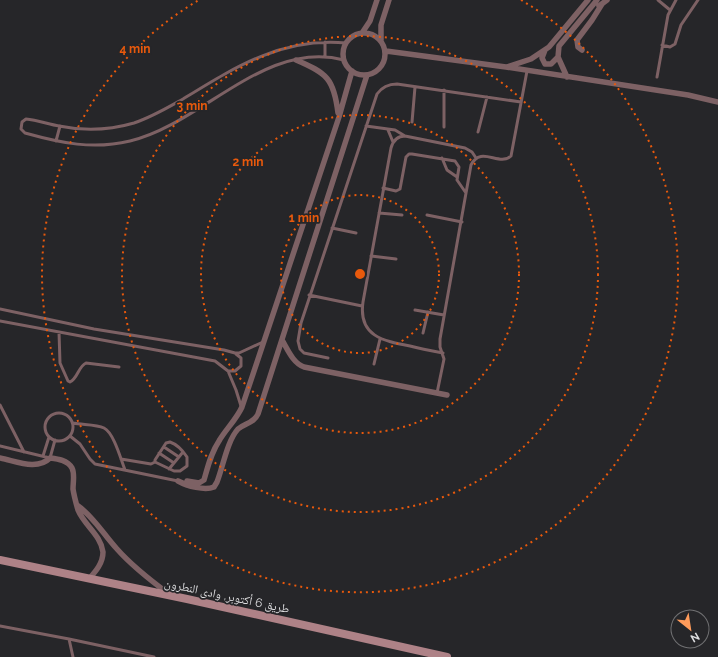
<svg xmlns="http://www.w3.org/2000/svg" width="718" height="657" font-family="Raleway,'Noto Naskh Arabic',sans-serif">
<rect width="100%" height="100%" fill="#262629"/>
<g fill="none" stroke-linecap="round" stroke-linejoin="round">
<path stroke="#7d6164" stroke-width="3" d="M 658,0 L 670,10
M 325,42 L 325,57
M 662,45 L 670,47 L 675,44 L 681,25 L 698,0
M 344,60 C 265,39 202,124 130,141 C 93,150 61,143 25,133 L 21,129 L 22,122 L 26,119 C 37,120 48,124 59,126 C 83,131 110,130 134,123 C 152,117 167,108 183,99 C 235,67 282,37 346,43
M 657,77 L 668,15 L 676,0
M 444,90 L 444,127
M 412,122 L 415,87
M 366,126 L 395,130 L 405,136
M 388,130 L 393,142
M 478,132 L 487,97
M 56,141 L 60,126
M 442,158 L 447,170 L 457,177
M 383,188 L 396,191 L 400,189 L 406,157 L 409,154 L 412,154 L 455,161 L 459,167 L 457,180 L 466,193
M 379,213 L 402,215
M 427,215 L 462,222
M 332,228 L 356,233
M 371,256 L 396,259
M 309,295 L 362,306
M 0,309 L 94,329 L 224,350 L 235,353 L 239,353 L 263,342
M 415,310 L 444,315
M 0,321 L 215,361 L 228,371 L 236,390 L 241,406
M 59,332 L 60,363 L 68,381 L 70,382 C 78,378 78,367 86,363 L 119,367
M 423,333 L 428,312
M 443,353 C 432,351 421,349 410,346 C 383,341 358,336 363,302 L 391,148 C 393,141 397,136 405,136 L 465,148 L 472,152 L 476,158
M 328,358 L 304,353 L 300,349 L 298,341 L 301,323 L 377,94 C 382,87 388,84 397,84 L 521,102
M 374,364 L 380,339
M 228,371 L 235,371 L 241,366 L 241,358 L 236,354
M 437,393 L 444,359 L 440,347 L 440,339 L 471,165 C 481,145 499,167 511,156 L 527,71
M 0,405 L 24,452
M45 427a14 14 0 1 1 28 0a14 14 0 1 1-28 0Z
M 73,423 C 82,425 96,424 104,428 C 114,433 121,460 125,470
M 70,436 L 80,444 L 90,459 L 95,464 L 178,481
M 170,442 C 176,444 183,451 187,457 L 187,466 L 180,471 L 174,471 L 155,462 L 155,460 L 166,443 Z
M 0,446 L 50,458 L 55,440
M 164,447 L 179,457
M 159,453 L 174,463
M 43,456 L 49,437
M 121,459 L 151,464 L 155,462
M 169,469 L 183,452
M 0,626 L 69,639 L 154,657
M 69,639 L 73,657"/>
<path stroke="#7d6164" stroke-width="5.5" d="M 599,6 L 607,0
M343 54a21 21 0 1 1 42 0a21 21 0 1 1-42 0Z
M 362,33 L 370,21 L 377,0
M 381,40 L 381,25 L 389,0
M 545,50 L 542,58 L 545,64 L 551,64 L 558,57
M 582,50 L 578,47 L 577,40 L 592,20 L 602,4
M 386,51 L 506,67 L 688,95 L 718,102
M 296,60 C 327,73 334,79 338,113
M 507,67 L 531,59 L 549,47 L 588,0
M 567,77 L 558,57 L 559,46 L 597,0
M 282,340 C 288,350 293,363 304,367 L 447,395
M 0,458 C 16,461 37,471 50,458 C 58,459 67,460 72,468 C 75,474 73,482 73,489 C 74,496 76,503 78,510 C 84,525 101,535 103,552 C 103,563 96,571 89,579
M 178,481 C 187,486 205,491 214,487 L 217,482 C 223,467 227,441 238,429 C 245,423 254,423 258,414 L 367,75
M 187,481 L 199,483 L 204,480 C 208,466 211,453 219,441 C 226,429 236,420 242,407 L 339,117 L 352,71
M 77,505 C 93,516 104,535 117,549 C 132,566 150,580 169,594"/>
<path stroke="#ae8287" stroke-width="8" d="M 0,560 L 187,599 L 447,657"/>
</g>
<g fill="none" stroke="#e8590c" stroke-width="2" stroke-dasharray="2 4">
<circle cx="360" cy="274" r="79"/>
<circle cx="360" cy="274" r="159"/>
<circle cx="360" cy="274" r="238"/>
<path d="M521 0A318 318 0 1 1 199 0"/>
</g>
<g text-anchor="middle" stroke-width="3.5" stroke-linejoin="round" paint-order="stroke">
<g font-size="12" fill="#dedee0" stroke="#262629">
<text transform="translate(227 596) rotate(12)" y="4">طريق 6 أكتوبر, وادى النطرون</text>
</g>
</g>
<circle cx="360" cy="274" r="6" fill="#e8590c" stroke="#262629" stroke-width="2"/>
<g font-size="12" text-anchor="middle" font-weight="bold" fill="#e8590c" stroke="#262629" stroke-width="3.5" stroke-linejoin="round" paint-order="stroke">
<text x="135" y="53">4 min</text>
<text x="192" y="110">3 min</text>
<text x="248" y="166">2 min</text>
<text x="304" y="222">1 min</text>
</g>
<g transform="translate(690 629) rotate(150)"><circle r="19" fill="#262629" stroke="#707072"/>
<path d="M0-3L7 15L0 10L-7 15Z" fill="#ff9b5a"/>
<text y="-6" font-size="11" font-weight="bold" text-anchor="middle" fill="#dedee0">N</text>
</g>
</svg>
